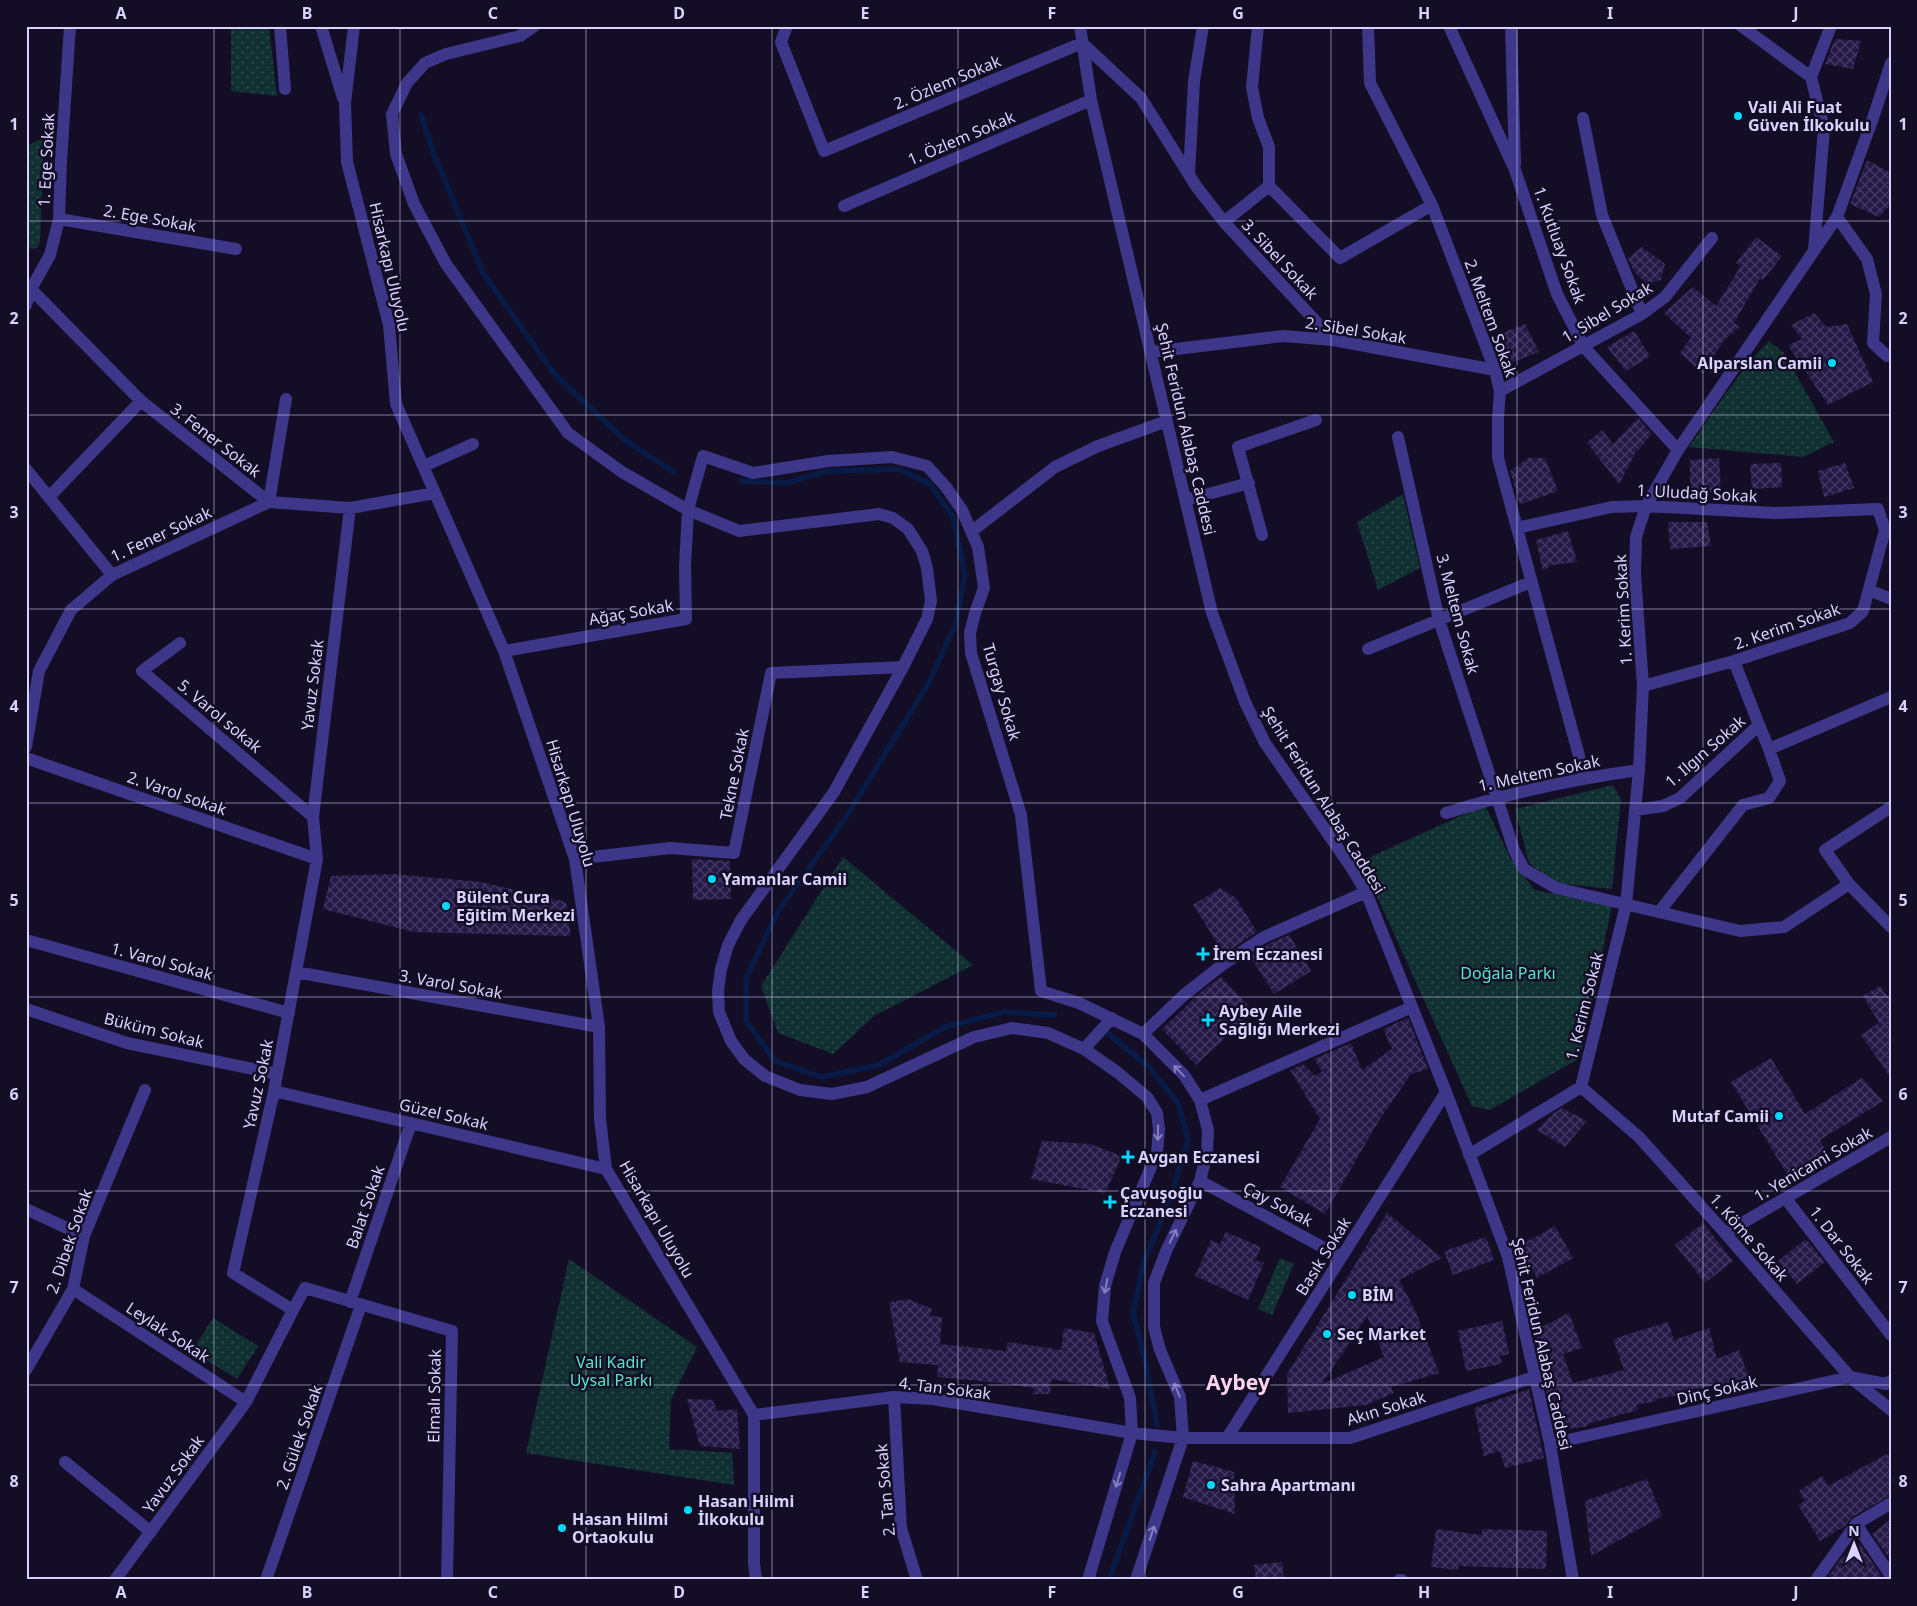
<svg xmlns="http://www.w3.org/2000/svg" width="1917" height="1606" font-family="'Noto Sans',sans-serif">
<defs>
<pattern id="green-dots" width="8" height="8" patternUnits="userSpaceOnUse" patternTransform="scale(1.25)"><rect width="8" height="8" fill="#103031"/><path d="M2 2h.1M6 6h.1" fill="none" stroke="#324d50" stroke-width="1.8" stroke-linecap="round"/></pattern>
<pattern id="building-cross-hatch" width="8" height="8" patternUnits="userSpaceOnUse" patternTransform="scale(1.25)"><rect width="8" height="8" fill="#251948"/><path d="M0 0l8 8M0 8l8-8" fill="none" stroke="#443a63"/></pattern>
</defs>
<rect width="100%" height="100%" fill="#130e26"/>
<path fill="url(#green-dots)" d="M 231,26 L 269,26 L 277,96 L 231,91 Z
M 44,137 L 40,242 L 37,248 L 28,249 L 26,247 L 26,147 Z
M 1769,341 L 1784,353 L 1834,442 L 1803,457 L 1689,447 C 1714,411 1738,372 1769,341 Z
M 1403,494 L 1420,568 L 1378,590 L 1357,522 Z
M 1613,785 L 1621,799 L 1612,889 L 1556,883 L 1529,863 L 1515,809 Z
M 1485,805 L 1510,858 L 1535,890 L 1612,906 L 1580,1058 L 1490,1110 L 1472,1106 L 1361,861 Z
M 843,857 L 973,965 L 874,1016 L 833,1054 L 778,1033 L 761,986 Z
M 1280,1258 L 1294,1264 L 1272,1315 L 1258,1309 Z
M 569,1259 L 697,1347 L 671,1400 L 669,1449 L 732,1453 L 734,1485 L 526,1453 Z
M 213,1318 L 258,1346 L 237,1379 L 192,1351 Z"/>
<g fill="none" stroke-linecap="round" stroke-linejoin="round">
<path stroke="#071b46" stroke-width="5.5" d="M 421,115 L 432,149 L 483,273 L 555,375 L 626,441 L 674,472
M 741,481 L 787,483 L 827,471 L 899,469 L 930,484 L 953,517 L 965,575 L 955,626 L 928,684 L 848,814 L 779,910 L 746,978 L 746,1021 L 775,1061 L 822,1077 L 879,1065 L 945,1027 L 1004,1012 L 1055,1015
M 1106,1032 L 1147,1065 L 1178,1103 L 1188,1140 L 1172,1194 L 1144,1262 L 1133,1313 L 1145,1361 L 1157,1425
M 1109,1580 L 1155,1452"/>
</g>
<path fill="url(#building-cross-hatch)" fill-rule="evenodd" d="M 1835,39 L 1861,41 L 1853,69 L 1825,64 Z
M 1867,160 L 1891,173 L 1891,204 L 1879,217 L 1850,204 Z
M 1756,237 L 1782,256 L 1763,280 L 1760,278 L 1734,323 L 1740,327 L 1724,340 L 1703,374 L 1680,353 L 1691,338 L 1664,313 L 1693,287 L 1716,306 L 1741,266 L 1736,263 Z
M 1642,247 L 1665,264 L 1661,280 L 1646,284 L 1633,270 L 1628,258 Z
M 1814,313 L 1826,327 L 1847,324 L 1873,382 L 1828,405 L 1788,345 L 1802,339 L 1791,325 Z
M 1525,324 L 1539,352 L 1508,364 L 1500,334 Z
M 1634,331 L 1650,356 L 1626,371 L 1607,347 Z
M 1638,418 L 1652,434 L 1634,455 L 1619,484 L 1587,443 L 1602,430 L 1613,444 Z
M 1528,458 L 1545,458 L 1558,491 L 1520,504 L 1510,471 Z
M 1719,458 L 1721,492 L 1690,493 L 1690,460 Z
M 1781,463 L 1782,487 L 1752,489 L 1750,464 Z
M 1845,463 L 1854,488 L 1824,497 L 1818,471 Z
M 1668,522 L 1707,522 L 1711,546 L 1670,549 Z
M 1568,531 L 1577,562 L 1552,565 L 1543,571 L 1536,540 Z
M 692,859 L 730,861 L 731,899 L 693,900 Z
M 393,874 L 481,882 L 566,902 L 571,936 L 414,932 L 323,909 L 331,876 Z
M 1220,888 L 1236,898 L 1257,932 L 1224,954 L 1193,905 Z
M 1289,935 L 1311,971 L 1274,994 L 1250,956 L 1268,944 Z
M 1221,977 L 1251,1008 L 1251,1014 L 1196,1065 L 1162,1029 L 1203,990 Z
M 1880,986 L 1891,1001 L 1891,1078 L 1861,1035 L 1879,1023 L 1863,996 Z
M 1408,1018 L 1428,1069 L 1411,1074 L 1378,1122 L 1325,1214 L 1280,1187 L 1320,1119 L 1290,1070 L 1303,1064 L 1315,1076 L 1322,1071 L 1314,1059 L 1351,1043 L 1362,1070 L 1392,1049 L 1383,1029 Z
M 1771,1058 L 1805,1114 L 1862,1078 L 1883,1101 L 1820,1140 L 1826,1151 L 1787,1174 L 1731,1082 Z
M 1562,1108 L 1587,1121 L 1565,1147 L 1537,1130 L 1553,1113 Z
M 1042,1141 L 1090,1144 L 1122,1156 L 1105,1193 L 1031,1179 Z
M 1387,1213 L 1442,1258 L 1399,1280 L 1416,1312 L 1439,1373 L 1391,1387 L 1394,1393 L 1366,1405 L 1288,1413 L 1287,1374 ZM 1367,1316 L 1384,1357 L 1322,1384 Z
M 1703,1223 L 1733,1261 L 1705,1283 L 1675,1245 Z
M 1555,1226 L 1573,1258 L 1537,1278 L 1519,1246 Z
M 1226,1232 L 1261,1247 L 1255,1260 L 1264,1263 L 1248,1300 L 1195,1276 L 1211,1240 L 1220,1244 Z
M 1486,1237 L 1494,1260 L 1453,1275 L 1444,1251 Z
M 1806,1239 L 1825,1262 L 1797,1284 L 1778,1261 Z
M 908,1299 L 932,1309 L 930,1316 L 942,1317 L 940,1344 L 1006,1351 L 1008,1342 L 1061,1350 L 1064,1328 L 1094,1333 L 1110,1389 L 1051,1379 L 1050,1394 L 1033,1394 L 1034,1388 L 1001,1383 L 937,1377 L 938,1365 L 900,1362 L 889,1302 Z
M 1569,1313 L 1582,1348 L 1563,1354 L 1573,1383 L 1624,1370 L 1613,1339 L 1668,1322 L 1674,1340 L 1709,1328 L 1717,1359 L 1739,1350 L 1752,1387 L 1727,1393 L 1725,1383 L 1691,1390 L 1692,1393 L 1656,1399 L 1657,1401 L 1636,1405 L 1638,1410 L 1587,1424 L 1588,1426 L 1555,1431 L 1541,1368 L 1543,1368 L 1536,1330 Z
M 1502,1321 L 1509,1354 L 1500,1356 L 1502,1364 L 1466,1371 L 1458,1331 Z
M 1529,1389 L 1544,1458 L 1505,1468 L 1500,1451 L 1484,1456 L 1474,1408 Z
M 687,1399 L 713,1400 L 717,1411 L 737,1409 L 740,1449 L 700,1446 Z
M 1891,1452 L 1891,1495 L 1852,1517 L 1845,1526 L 1820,1541 L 1798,1505 L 1805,1501 L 1799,1491 L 1822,1476 L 1828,1486 Z
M 1193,1461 L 1234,1472 L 1235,1514 L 1183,1497 Z
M 1647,1479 L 1662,1516 L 1591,1556 L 1585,1501 Z
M 1891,1519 L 1891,1561 L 1872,1534 Z
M 1436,1529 L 1482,1535 L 1482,1529 L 1547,1531 L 1546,1569 L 1458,1566 L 1458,1570 L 1431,1567 Z
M 1860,1544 L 1884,1580 L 1833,1580 L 1829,1575 L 1841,1559 Z
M 1282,1562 L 1284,1580 L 1256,1580 L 1254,1565 Z"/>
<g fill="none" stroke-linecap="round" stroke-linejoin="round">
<path stroke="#3e3688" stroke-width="12" d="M 280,26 L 285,89
M 321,26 L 343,98
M 354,26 L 345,103 L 347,162 L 389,325 L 396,404 L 504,651 L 575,859 L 599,1027 L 600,1119 L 606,1169 L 754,1415 L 754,1563 L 756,1580
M 534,26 L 520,36 L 446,54 L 425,63 L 407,83 L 392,114 L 396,154 L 414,204 L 446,264 L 568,433 L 622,472 L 688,510 L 739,531 L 879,514 L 893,518 L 908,529 L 922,551 L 927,568 L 931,601 L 927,619 L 903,667 L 834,792 L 741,920 L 728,945 L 721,969 L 718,991 L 719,1012 L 731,1041 L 744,1059 L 765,1076 L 800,1090 L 832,1094 L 867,1087 L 974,1037 L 1012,1028 L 1048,1033 L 1084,1049 L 1117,1072 L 1147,1097 L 1157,1113 L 1159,1129 L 1157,1153 L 1115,1252 L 1105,1286 L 1102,1321 L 1130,1398 L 1132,1433 L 1088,1580
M 787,26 L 781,42 L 824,151 L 1082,43 L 1141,98 L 1196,186 L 1224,222 L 1333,340
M 1080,26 L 1091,100 L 1212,613 L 1245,702 L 1265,743 L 1349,864 L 1366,892 L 1446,1092 L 1508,1257 L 1550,1444 L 1573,1580
M 1258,26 L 1252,87 L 1258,118 L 1269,147 L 1269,186
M 1368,26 L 1370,83 L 1432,205 L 1495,370 L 1500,391 L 1498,418 L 1498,458 L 1585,778
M 1449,26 L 1515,170 L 1557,294 L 1584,347 L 1678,450
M 1511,26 L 1515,164
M 1741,26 L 1811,77
M 1583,118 L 1602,215 L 1642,314
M 1189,174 L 1194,81 L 1203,26
M 1269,186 L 1340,258 L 1432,205
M 844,206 L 1091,100
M 1837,217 L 1867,259 L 1876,294 L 1873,343 L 1887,356
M 59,219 L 236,249
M 1224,222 L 1269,186
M 1814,250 L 1824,129 L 1811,77 L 1831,26
M 26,284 L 141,401 L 269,502 L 350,508 L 435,493
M 26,305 L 31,289 L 50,255 L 59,219 L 61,161 L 70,26
M 1151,352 L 1283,336 L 1333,340 L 1495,370
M 1500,391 L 1642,314 L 1665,297 L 1712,238
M 1398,437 L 1439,620 L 1514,850 L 1524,869 L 1556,888 L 1740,931 L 1784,927 L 1849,884 L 1891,927
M 424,466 L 473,444
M 26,469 L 112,575
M 49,497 L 141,401
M 1186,500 L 1249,483
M 1517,528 L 1612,507 L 1646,506 L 1775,513 L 1878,509 L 1885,530 L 1863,611 L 1850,623 L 1734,661 L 1643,686
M 972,531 L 1055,467 L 1098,446 L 1167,421
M 1262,535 L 1238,447 L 1316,420
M 1869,590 L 1891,599
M 180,643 L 142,671 L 313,817
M 1368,649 L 1531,582
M 504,651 L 686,619 L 685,566 L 688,510 L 703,456 L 753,473 L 828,461 L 892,457 L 927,466 L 946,487 L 962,510 L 978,547 L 984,588 L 975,613 L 970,633 L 971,653 L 1021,815 L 1041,991 L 1079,1003 L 1143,1034 L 1184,1075 L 1200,1100 L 1208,1130 L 1207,1152 L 1200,1181 L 1167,1249 L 1154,1283 L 1154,1327 L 1160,1350 L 1180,1397 L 1183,1438 L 1136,1580
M 1734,661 L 1759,725
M 26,747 L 39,671 L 71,610 L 112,575 L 269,502 L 286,399
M 26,758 L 317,859
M 1635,810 L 1663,806 L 1680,798 L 1759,725 L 1769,749 L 1891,697
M 1446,813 C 1509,793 1573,779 1639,770
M 575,859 L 670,848 L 734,853 L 771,673 L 903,667
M 1849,884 L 1825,850 L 1891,807
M 1659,912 L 1743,805 L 1769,798 L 1780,781 L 1769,749
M 26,940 L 289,1013
M 296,972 L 599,1027
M 26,1009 L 127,1043 L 277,1074
M 1143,1034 L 1184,995 L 1222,965 L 1264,937 L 1366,892
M 1084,1049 L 1112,1018
M 1581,1087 L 1639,1137 L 1725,1233 L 1850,1377 L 1891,1410
M 274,1091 L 606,1169
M 1200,1100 L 1412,1007
M 1469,1155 L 1581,1087 L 1626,905 L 1639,770 L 1643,686 L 1635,575 L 1636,537 L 1646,506 L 1678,450 L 1837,217 L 1873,118 L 1891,63
M 1200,1181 L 1341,1257
M 1786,1199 L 1891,1335
M 26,1209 L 84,1236
M 1725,1233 L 1891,1137
M 73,1289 L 246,1402
M 350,1302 L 411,1123
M 293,1310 L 305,1288 L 452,1331 L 447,1580
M 26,1370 L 73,1289 L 84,1236 L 145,1090
M 894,1397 L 901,1528 L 917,1580
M 754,1415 L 894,1397 L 933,1399 L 1132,1433 L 1183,1438 L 1350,1438 L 1534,1377
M 1227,1438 L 1446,1092
M 1550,1444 L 1850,1377 L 1886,1384 L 1891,1381
M 65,1462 L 151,1532
M 1856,1524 L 1891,1576
M 115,1580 L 246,1402 L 293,1310 L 233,1273 L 274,1091 L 317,859 L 313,817 L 350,508
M 266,1580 L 361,1305
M 1399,1580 L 1402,1580
M 1816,1580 L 1856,1524 L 1891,1503"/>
</g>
<defs><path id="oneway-shaft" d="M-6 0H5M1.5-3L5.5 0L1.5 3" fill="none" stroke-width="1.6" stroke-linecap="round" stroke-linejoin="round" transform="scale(1.25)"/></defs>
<g stroke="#847dbe">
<use href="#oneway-shaft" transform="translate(1179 1071) rotate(-134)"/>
<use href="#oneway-shaft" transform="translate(1158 1133) rotate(91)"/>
<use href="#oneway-shaft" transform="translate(1173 1236) rotate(-64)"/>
<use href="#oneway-shaft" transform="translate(1106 1286) rotate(101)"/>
<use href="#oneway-shaft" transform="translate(1177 1390) rotate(-112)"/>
<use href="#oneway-shaft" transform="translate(1118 1480) rotate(107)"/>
<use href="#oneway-shaft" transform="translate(1152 1533) rotate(-72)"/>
</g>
<path fill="none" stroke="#dad3ff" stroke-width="1" stroke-opacity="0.55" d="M 214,26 L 214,1580M 400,26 L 400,1580M 586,26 L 586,1580M 772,26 L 772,1580M 958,26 L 958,1580M 1145,26 L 1145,1580M 1331,26 L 1331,1580M 1517,26 L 1517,1580M 1703,26 L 1703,1580M 26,221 L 1891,221M 26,415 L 1891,415M 26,609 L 1891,609M 26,803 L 1891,803M 26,997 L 1891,997M 26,1191 L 1891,1191M 26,1385 L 1891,1385"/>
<g fill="#00d8fe" stroke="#130e26" stroke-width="2">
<circle cx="1738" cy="116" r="5"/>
<circle cx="1832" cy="363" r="5"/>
<circle cx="712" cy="879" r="5"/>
<circle cx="446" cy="906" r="5"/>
<path d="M1200.5 946.5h5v5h5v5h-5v5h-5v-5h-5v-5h5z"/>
<path d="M1205.5 1012.5h5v5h5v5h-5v5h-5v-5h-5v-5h5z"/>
<circle cx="1779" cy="1116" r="5"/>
<path d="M1125.5 1149.5h5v5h5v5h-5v5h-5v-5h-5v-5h5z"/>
<path d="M1107.5 1194.5h5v5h5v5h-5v5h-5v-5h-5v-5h5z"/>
<circle cx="1352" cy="1295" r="5"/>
<circle cx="1327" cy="1334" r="5"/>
<circle cx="1211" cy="1485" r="5"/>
<circle cx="688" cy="1510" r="5"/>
<circle cx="562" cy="1528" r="5"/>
</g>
<g text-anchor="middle" stroke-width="5" stroke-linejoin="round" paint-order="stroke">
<g font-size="16" fill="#dad3ff" stroke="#130e26">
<text transform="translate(947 82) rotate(-23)" y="6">2. Özlem Sokak</text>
<text transform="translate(961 138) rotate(-23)" y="6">1. Özlem Sokak</text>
<text transform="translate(46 160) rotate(-87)" y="6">1. Ege Sokak</text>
<text transform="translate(150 218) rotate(10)" y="6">2. Ege Sokak</text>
<text transform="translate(1560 245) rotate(70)" y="6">1. Kutluay Sokak</text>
<text transform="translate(1280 259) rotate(47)" y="6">3. Sibel Sokak</text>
<text transform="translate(390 267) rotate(77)" y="6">Hisarkapı Uluyolu</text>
<text transform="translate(1607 312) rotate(-31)" y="6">1. Sibel Sokak</text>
<text transform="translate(1491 318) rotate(70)" y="6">2. Meltem Sokak</text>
<text transform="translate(1356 330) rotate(9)" y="6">2. Sibel Sokak</text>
<text transform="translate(1186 429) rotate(77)" y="6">Şehit Feridun Alabaş Caddesi</text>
<text transform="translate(216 440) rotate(38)" y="6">3. Fener Sokak</text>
<text transform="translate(1697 493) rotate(3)" y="6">1. Uludağ Sokak</text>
<text transform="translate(161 534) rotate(-25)" y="6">1. Fener Sokak</text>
<text transform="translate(1623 610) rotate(-93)" y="6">1. Kerim Sokak</text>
<text transform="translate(631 612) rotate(-10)" y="6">Ağaç Sokak</text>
<text transform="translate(1458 614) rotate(75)" y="6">3. Meltem Sokak</text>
<text transform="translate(1787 626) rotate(-19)" y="6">2. Kerim Sokak</text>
<text transform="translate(312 685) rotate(-83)" y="6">Yavuz Sokak</text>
<text transform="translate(1002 692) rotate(74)" y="6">Turgay Sokak</text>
<text transform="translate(220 716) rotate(40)" y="6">5. Varol sokak</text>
<text transform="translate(1705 751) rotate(-41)" y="6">1. Ilgın Sokak</text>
<text transform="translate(1539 773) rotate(-12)" y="6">1. Meltem Sokak</text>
<text transform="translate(734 774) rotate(-79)" y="6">Tekne Sokak</text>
<text transform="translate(177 793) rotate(19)" y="6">2. Varol sokak</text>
<text transform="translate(1324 800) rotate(58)" y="6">Şehit Feridun Alabaş Caddesi</text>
<text transform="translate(571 803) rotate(73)" y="6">Hisarkapı Uluyolu</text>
<text transform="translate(162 961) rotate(15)" y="6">1. Varol Sokak</text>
<text transform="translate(451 984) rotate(10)" y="6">3. Varol Sokak</text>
<text transform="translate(1584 1006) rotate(-76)" y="6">1. Kerim Sokak</text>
<text transform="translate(154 1030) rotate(14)" y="6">Büküm Sokak</text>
<text transform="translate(258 1084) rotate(-78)" y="6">Yavuz Sokak</text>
<text transform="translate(444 1114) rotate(13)" y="6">Güzel Sokak</text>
<text transform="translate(1813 1164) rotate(-30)" y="6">1. Yenicami Sokak</text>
<text transform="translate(1278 1204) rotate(28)" y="6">Çay Sokak</text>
<text transform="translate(365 1207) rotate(-71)" y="6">Balat Sokak</text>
<text transform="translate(657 1219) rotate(60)" y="6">Hisarkapı Uluyolu</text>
<text transform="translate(1749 1237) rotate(49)" y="6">1. Köme Sokak</text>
<text transform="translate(69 1241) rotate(-71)" y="6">2. Dibek Sokak</text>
<text transform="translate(1842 1245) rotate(52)" y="6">1. Dar Sokak</text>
<text transform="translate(1323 1256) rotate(-58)" y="6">Basık Sokak</text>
<text transform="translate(168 1332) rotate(33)" y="6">Leylak Sokak</text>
<text transform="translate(1542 1344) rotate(77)" y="6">Şehit Feridun Alabaş Caddesi</text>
<text transform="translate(945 1388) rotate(7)" y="6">4. Tan Sokak</text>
<text transform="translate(1717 1390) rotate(-13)" y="6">Dinç Sokak</text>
<text transform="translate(434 1396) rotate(-89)" y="6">Elmalı Sokak</text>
<text transform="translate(1386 1408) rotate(-17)" y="6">Akın Sokak</text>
<text transform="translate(299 1437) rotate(-71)" y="6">2. Gülek Sokak</text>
<text transform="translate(173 1474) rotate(-54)" y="6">Yavuz Sokak</text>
<text transform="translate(885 1490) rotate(-95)" y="6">2. Tan Sokak</text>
</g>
<g font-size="16" font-weight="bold" fill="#dad3ff" stroke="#130e26" text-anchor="start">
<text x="1748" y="113">Vali Ali Fuat<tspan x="1748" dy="18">Güven İlkokulu</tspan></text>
<text x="1822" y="369" text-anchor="end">Alparslan Camii</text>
<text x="722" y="885">Yamanlar Camii</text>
<text x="456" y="903">Bülent Cura<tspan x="456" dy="18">Eğitim Merkezi</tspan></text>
<text x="1213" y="960">İrem Eczanesi</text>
<text x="1219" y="1017">Aybey Aile<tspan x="1219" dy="18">Sağlığı Merkezi</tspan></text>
<text x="1769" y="1122" text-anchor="end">Mutaf Camii</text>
<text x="1138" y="1163">Avgan Eczanesi</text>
<text x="1120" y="1199">Çavuşoğlu<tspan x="1120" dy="18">Eczanesi</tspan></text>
<text x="1362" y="1301">BİM</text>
<text x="1337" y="1340">Seç Market</text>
<text x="1221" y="1491">Sahra Apartmanı</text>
<text x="698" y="1507">Hasan Hilmi<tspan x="698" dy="18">İlkokulu</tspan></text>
<text x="572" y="1525">Hasan Hilmi<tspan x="572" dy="18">Ortaokulu</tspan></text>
</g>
<g font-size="16" fill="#58e6ca" stroke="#130e26">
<text x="1508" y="979">Doğala Parkı</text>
<text x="611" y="1368">Vali Kadir<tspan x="611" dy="18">Uysal Parkı</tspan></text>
</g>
<g font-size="21" font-weight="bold" fill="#ffd5ee" stroke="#130e26">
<text x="1238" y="1390">Aybey</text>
</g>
</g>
<rect width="1917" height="1606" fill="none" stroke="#130e26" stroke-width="55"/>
<g transform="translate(1854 1544)" stroke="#130e26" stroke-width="4" paint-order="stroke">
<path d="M0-4L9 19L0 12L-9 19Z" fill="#dad3ff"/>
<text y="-8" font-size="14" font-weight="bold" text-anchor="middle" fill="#dad3ff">N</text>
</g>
<rect x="28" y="28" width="1862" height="1550" fill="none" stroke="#dad3ff" stroke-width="2"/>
<g font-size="16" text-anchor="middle" font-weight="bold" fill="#dad3ff">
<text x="121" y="19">A</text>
<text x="307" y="19">B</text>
<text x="493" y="19">C</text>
<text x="679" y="19">D</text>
<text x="865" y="19">E</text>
<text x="1052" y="19">F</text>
<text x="1238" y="19">G</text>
<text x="1424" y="19">H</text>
<text x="1610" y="19">I</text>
<text x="1796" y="19">J</text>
<text x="14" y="130">1</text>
<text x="1903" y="130">1</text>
<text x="14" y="324">2</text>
<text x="1903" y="324">2</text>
<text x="14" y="518">3</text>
<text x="1903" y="518">3</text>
<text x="14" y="712">4</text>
<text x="1903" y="712">4</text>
<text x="14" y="906">5</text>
<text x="1903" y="906">5</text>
<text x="14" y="1100">6</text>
<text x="1903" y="1100">6</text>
<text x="14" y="1293">7</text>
<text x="1903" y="1293">7</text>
<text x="14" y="1487">8</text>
<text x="1903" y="1487">8</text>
<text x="121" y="1598">A</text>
<text x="307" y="1598">B</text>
<text x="493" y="1598">C</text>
<text x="679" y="1598">D</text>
<text x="865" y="1598">E</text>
<text x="1052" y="1598">F</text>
<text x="1238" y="1598">G</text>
<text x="1424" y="1598">H</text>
<text x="1610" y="1598">I</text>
<text x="1796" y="1598">J</text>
</g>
</svg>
